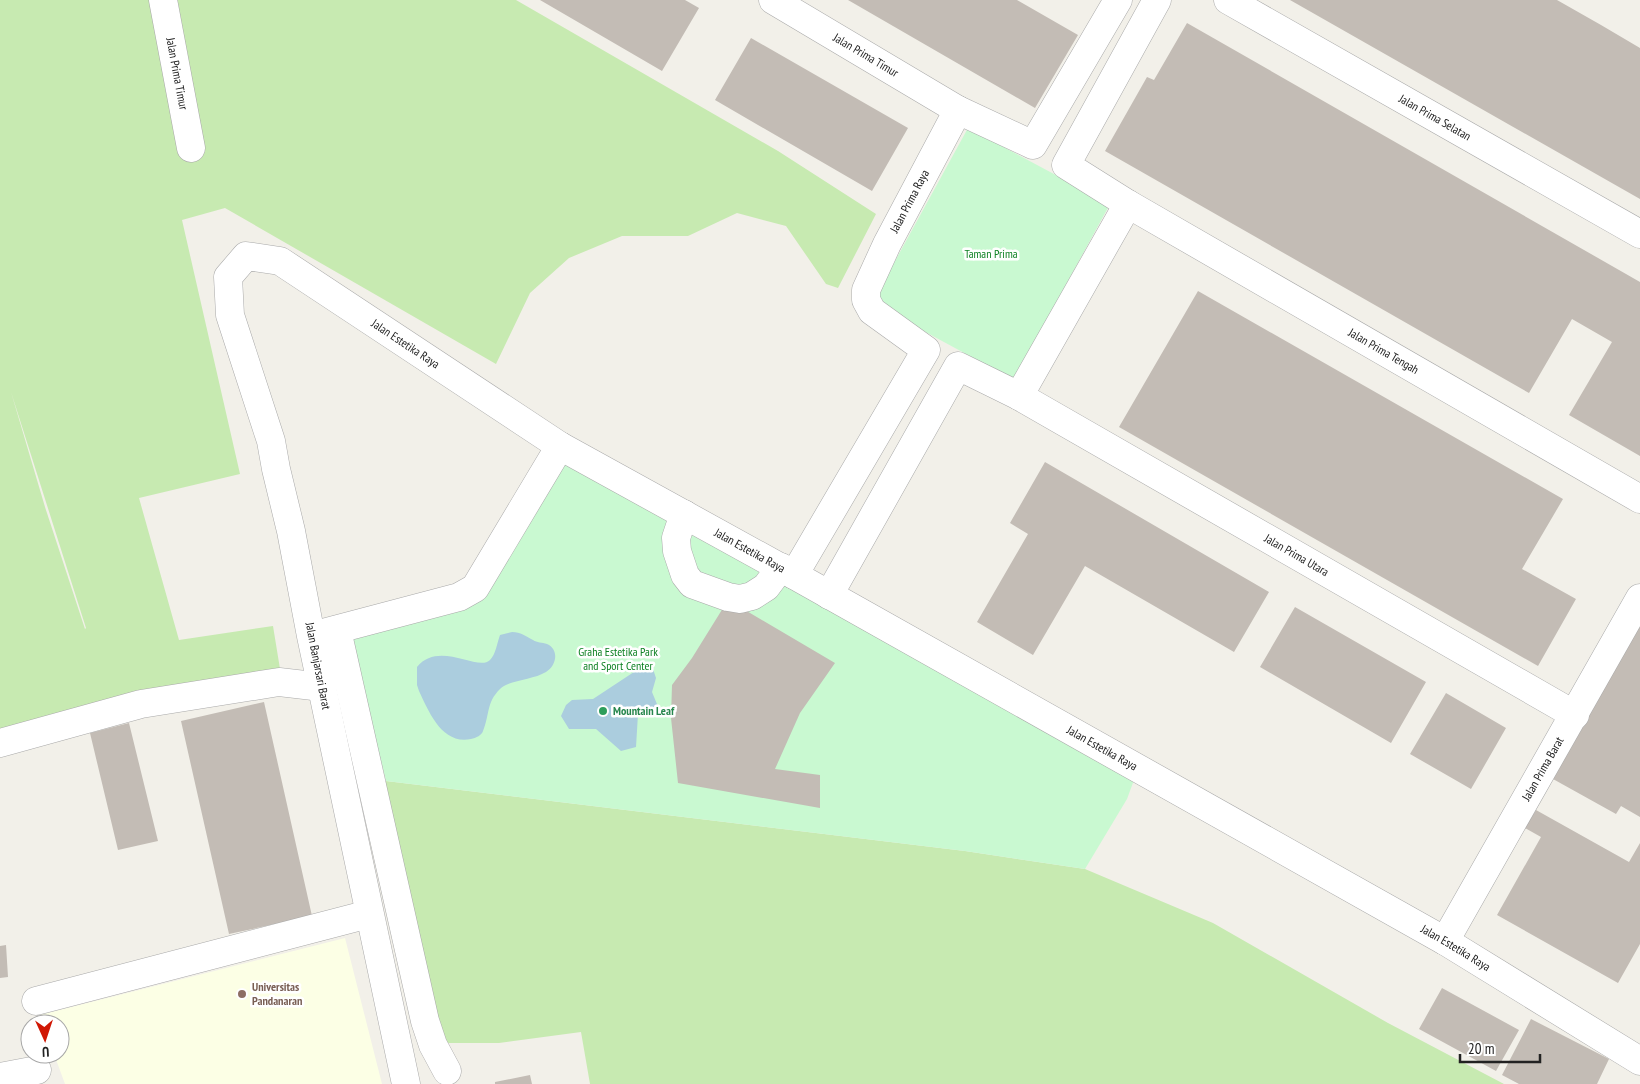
<svg xmlns="http://www.w3.org/2000/svg" width="1640" height="1084" font-family="'PT Sans Narrow',sans-serif">
<rect width="100%" height="100%" fill="#f2f0e9"/>
<path fill="#fcffe5" d="M 345,938 L 382,1084 L 65,1084 L 54,1054 L 60,1054 L 60,1024 L 43,1024 L 40,1015 Z"/>
<path fill="#c7eab1" fill-rule="evenodd" d="M 0,0 L 516,0 L 778,151 L 876,214 L 838,288 L 826,284 L 786,226 L 737,213 L 688,236 L 622,236 L 569,258 L 530,293 L 496,364 L 225,208 L 182,220 L 240,474 L 139,498 L 179,640 L 273,626 L 281,675 L 108,699 L 0,729 ZM 11,392 L 86,628 L 85,629 L 45,507 Z
M 386,781 L 965,851 L 1085,869 L 1213,923 L 1388,1023 L 1504,1084 L 590,1084 L 581,1032 L 499,1043 L 427,1043 L 367,794 Z"/>
<path fill="#c9f9d1" d="M 968,128 L 1110,204 L 1014,380 L 872,303 Z
M 565,460 L 1134,780 L 1127,799 L 1085,869 L 965,851 L 386,781 L 349,634 L 480,599 Z"/>
<path fill="#abcdde" d="M 512,632 C 521,632 525,636 533,640 C 537,643 542,642 547,644 C 560,650 556,666 546,672 C 533,680 509,680 500,689 C 486,703 490,714 483,731 C 482,735 476,738 471,739 C 442,745 429,712 419,691 L 417,685 L 417,667 C 439,640 478,672 490,660 C 496,654 497,643 500,635 Z
M 640,668 L 653,669 L 656,678 L 652,692 L 659,709 L 650,708 L 638,714 L 636,747 L 621,751 L 596,729 L 569,729 L 561,716 L 566,705 L 572,700 L 593,699 Z"/>
<path fill="#c3bcb5" d="M 540,0 L 685,0 L 699,8 L 662,71 Z
M 848,0 L 1017,0 L 1078,35 L 1035,108 Z
M 1290,0 L 1557,0 L 1601,25 L 1640,48 L 1640,199 Z
M 1187,23 L 1640,282 L 1640,456 L 1569,415 L 1612,342 L 1572,319 L 1529,393 L 1105,151 L 1147,77 L 1154,80 Z
M 751,38 L 908,128 L 872,191 L 715,100 Z
M 1198,291 L 1563,499 L 1522,569 L 1576,599 L 1538,666 L 1119,427 Z
M 1045,462 L 1269,592 L 1234,652 L 1085,566 L 1033,655 L 977,622 L 1028,534 L 1010,523 Z
M 728,600 L 835,663 L 800,713 L 775,769 L 820,775 L 820,808 L 678,783 L 671,718 L 672,685 L 692,658 Z
M 1295,607 L 1426,682 L 1391,743 L 1260,667 Z
M 1640,626 L 1640,817 L 1621,806 L 1616,814 L 1553,779 Z
M 1446,693 L 1506,728 L 1471,789 L 1410,754 Z
M 264,702 L 312,916 L 229,934 L 181,721 Z
M 129,723 L 158,841 L 118,850 L 90,733 Z
M 1536,810 L 1629,862 L 1640,843 L 1640,944 L 1618,983 L 1497,915 L 1541,837 L 1525,828 Z
M 6,945 L 8,977 L 0,978 L 0,946 Z
M 1442,988 L 1519,1030 L 1496,1071 L 1419,1029 Z
M 1531,1019 L 1609,1059 L 1597,1084 L 1519,1084 L 1502,1075 Z
M 530,1075 L 532,1084 L 495,1084 L 495,1082 Z"/>
<g fill="none" stroke-linecap="round" stroke-linejoin="round">
<defs>
<g id="minor">
<path id="s1" d="M 163,0 L 191,148"/>
<path id="s2" d="M 773,0 L 958,110"/>
<path id="s3" d="M 1228,0 L 1640,234"/>
<path id="s4" d="M 1128,204 L 1640,499"/>
<path id="s5" d="M 1019,396 L 1575,715"/>
<path d="M 684,514 L 676,538 L 677,551 L 685,575 L 692,584 L 728,597 L 740,599 L 752,596 L 766,587 L 781,567"/>
<path id="s6" d="M 794,575 L 926,350 L 872,311 L 866,300 L 866,290 L 887,244 L 958,110 L 1033,145 L 1118,0"/>
<path d="M 829,595 L 958,366 L 1019,396 L 1128,204 L 1066,165 L 1157,0"/>
<path d="M 337,630 L 425,1021 L 433,1045 L 447,1071"/>
<path d="M 319,634 L 459,597 L 475,588 L 560,446"/>
<path d="M 0,743 L 141,704 L 279,682 L 322,687"/>
<path id="s7" d="M 1445,941 L 1640,598"/>
<path d="M 36,1001 L 369,914"/>
<path d="M 0,1077 L 37,1070"/>
<path id="s8" d="M 406,1084 L 311,636 L 291,531 L 276,469 L 271,441 L 230,315 L 228,277 L 246,256 L 280,261 L 560,446 L 794,575 L 1445,941 L 1640,1061"/>
</g>
</defs>
<use href="#minor" stroke="#a9a9a9" stroke-width="29"/>
<use href="#minor" stroke="#fff" stroke-width="28"/>
</g>
<circle fill="#2e9e5b" stroke="#fff" stroke-width="2" cx="603" cy="711" r="5"/>
<circle fill="#8d6e63" stroke="#fff" stroke-width="2" cx="242" cy="994" r="5"/>
<g text-anchor="middle" stroke-width="5" stroke-linejoin="round" paint-order="stroke">
<g font-size="12" fill="#222" stroke="#fff">
<text dy="4" stroke="none"><textPath href="#s2" startOffset="108">Jalan Prima Timur</textPath></text>
<text dy="4" stroke="none"><textPath href="#s1" startOffset="75">Jalan Prima Timur</textPath></text>
<text dy="4" stroke="none"><textPath href="#s3" startOffset="238">Jalan Prima Selatan</textPath></text>
<text dy="4" stroke="none"><textPath href="#s6" startOffset="449">Jalan Prima Raya</textPath></text>
<text dy="4" stroke="none"><textPath href="#s8" startOffset="1040">Jalan Estetika Raya</textPath></text>
<text dy="4" stroke="none"><textPath href="#s4" startOffset="295">Jalan Prima Tengah</textPath></text>
<text dy="4" stroke="none"><textPath href="#s8" startOffset="1442">Jalan Estetika Raya</textPath></text>
<text dy="4" stroke="none"><textPath href="#s5" startOffset="320">Jalan Prima Utara</textPath></text>
<text transform="translate(318 666) rotate(79)" y="4">Jalan Banjarsari Barat</text>
<text dy="4" stroke="none"><textPath href="#s8" startOffset="1846">Jalan Estetika Raya</textPath></text>
<text dy="4" stroke="none"><textPath href="#s7" startOffset="198">Jalan Prima Barat</textPath></text>
<text dy="4" stroke="none"><textPath href="#s8" startOffset="2252">Jalan Estetika Raya</textPath></text>
</g>
<g font-size="12" fill="#0e8123" stroke="#fff">
<text x="991" y="258">Taman Prima</text>
<text x="618" y="656">Graha Estetika Park<tspan x="618" dy="14">and Sport Center</tspan></text>
</g>
<g font-size="12" font-weight="bold" fill="#27864d" stroke="#fff" text-anchor="start">
<text x="613" y="715">Mountain Leaf</text>
</g>
<g font-size="12" font-weight="bold" fill="#785e54" stroke="#fff" text-anchor="start">
<text x="252" y="991">Universitas<tspan x="252" dy="14">Pandanaran</tspan></text>
</g>
</g>
<g transform="translate(45 1039) rotate(177)"><circle r="24" fill="#ffffff" stroke="#a7a7a7"/>
<path d="M0-4L9 19L0 12L-9 19Z" fill="#d01704"/>
<text y="-8" font-size="14" font-weight="bold" text-anchor="middle" fill="#222222">U</text>
</g>
<path d="M1460 1054v8h80v-8" fill="none" stroke="#222222" stroke-width="2.5"/>
<text x="1468" y="1054" font-size="15" fill="#222222" stroke="#ffffff" stroke-width="4" paint-order="stroke">20 m</text>
</svg>
